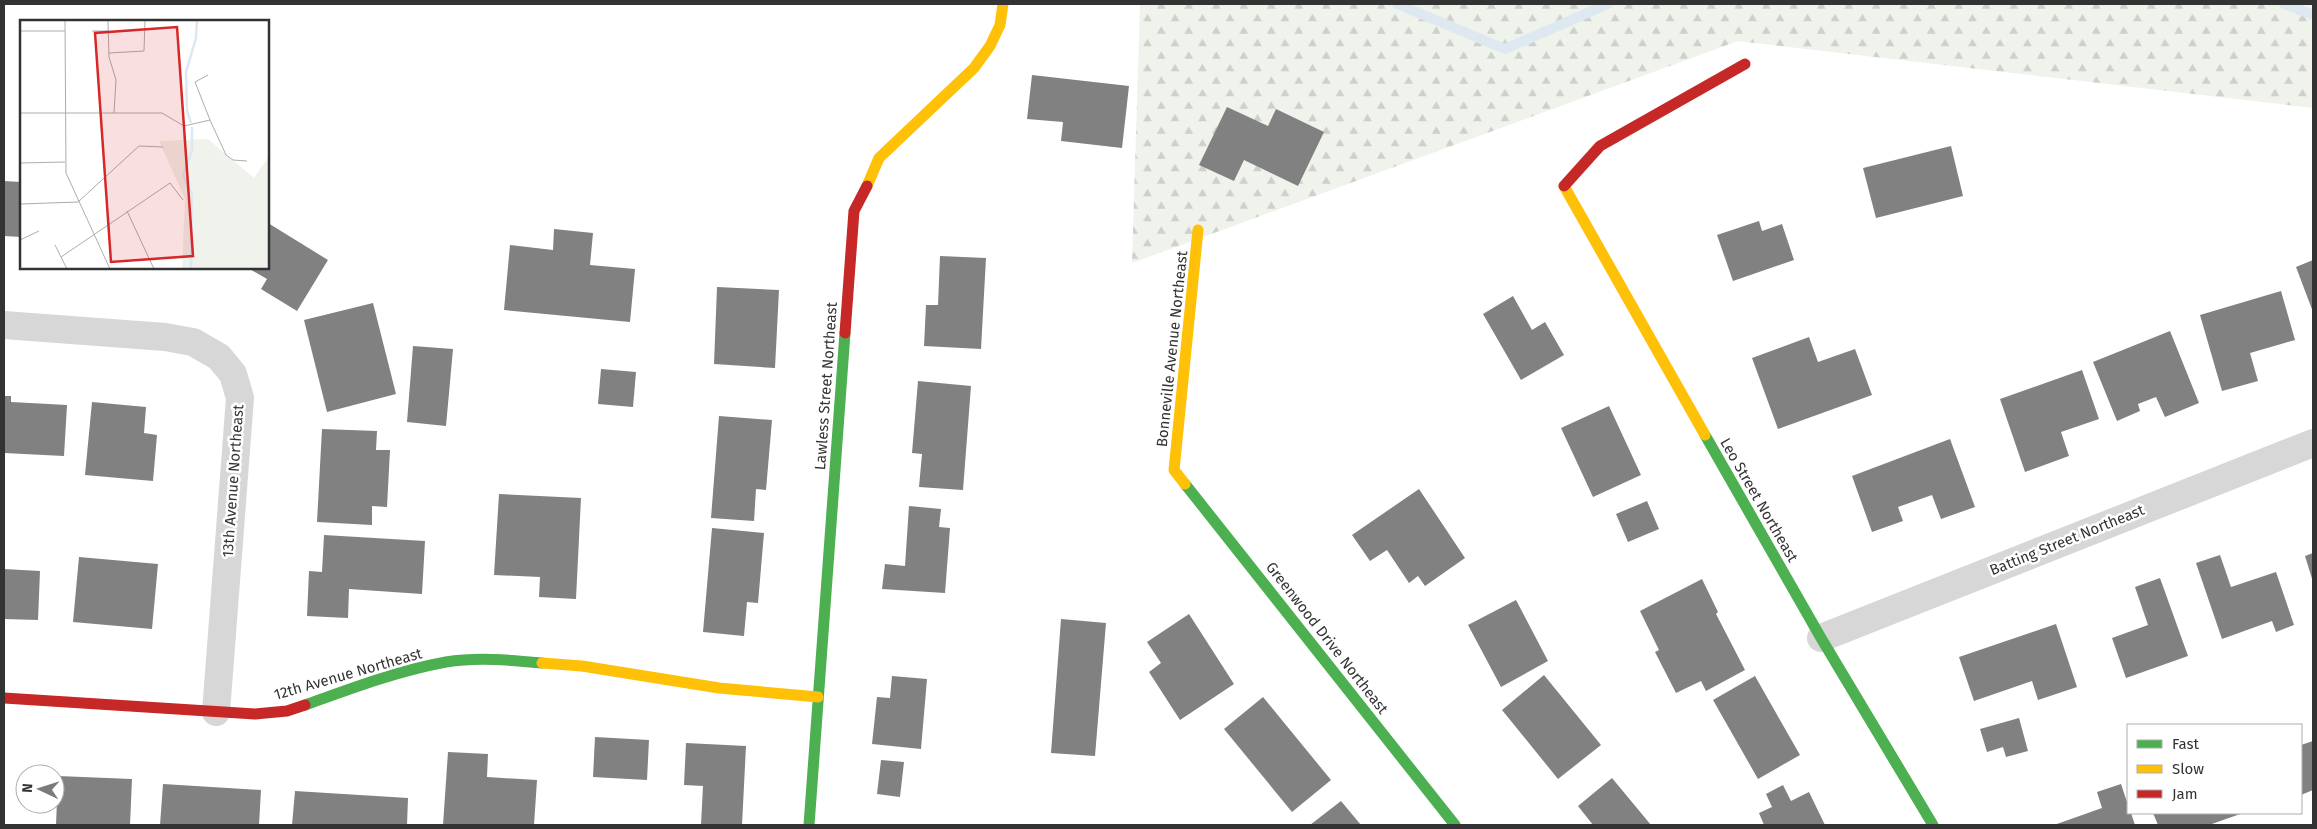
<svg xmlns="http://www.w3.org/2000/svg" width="2317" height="829" font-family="'Fira Sans',sans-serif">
<defs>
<pattern id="forest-firs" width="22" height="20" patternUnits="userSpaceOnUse" patternTransform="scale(1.25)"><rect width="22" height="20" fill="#eff3ec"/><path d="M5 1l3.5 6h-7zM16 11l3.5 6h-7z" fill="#cdd1cb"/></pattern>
</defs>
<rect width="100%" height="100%" fill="#fff"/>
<path fill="url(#forest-firs)" d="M 1140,4 L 2313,4 L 2313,108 L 1738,41 L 1132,263 Z"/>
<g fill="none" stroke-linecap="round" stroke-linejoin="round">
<path stroke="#dde8f0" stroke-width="10" d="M 1397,4 L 1505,49 L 1608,4
M 2284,4 L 2313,15"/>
</g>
<path fill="#818181" d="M 1032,75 L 1129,86 L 1122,148 L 1061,141 L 1063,122 L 1027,119 Z
M 1227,107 L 1268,126 L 1276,109 L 1324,132 L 1298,186 L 1244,160 L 1234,181 L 1199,165 Z
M 1951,146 L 1963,196 L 1876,218 L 1863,168 Z
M 4,181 L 21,182 L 21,237 L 4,236 Z
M 1759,221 L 1762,231 L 1782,224 L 1794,260 L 1733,281 L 1717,235 Z
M 268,223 L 328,260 L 297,311 L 261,289 L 267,279 L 248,268 L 268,268 Z
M 554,229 L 593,233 L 590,265 L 635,269 L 630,322 L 504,310 L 510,245 L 553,250 Z
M 940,256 L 986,258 L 981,349 L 924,346 L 926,305 L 938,305 Z
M 2313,260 L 2313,312 L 2296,267 Z
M 717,287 L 779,290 L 775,368 L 714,364 Z
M 2281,291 L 2295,340 L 2250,353 L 2258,381 L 2222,391 L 2200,315 Z
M 1513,296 L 1532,330 L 1545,322 L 1564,355 L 1521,380 L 1483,314 Z
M 373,303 L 396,394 L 327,412 L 304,320 Z
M 2170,331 L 2199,403 L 2165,417 L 2156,397 L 2138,404 L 2140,411 L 2117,421 L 2093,362 Z
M 1809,337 L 1818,362 L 1855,349 L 1872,395 L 1778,429 L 1752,358 Z
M 413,346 L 453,349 L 446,426 L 407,422 Z
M 601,369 L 636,372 L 633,407 L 598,404 Z
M 2082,370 L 2099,419 L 2061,432 L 2069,456 L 2025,472 L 2000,399 Z
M 918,381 L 971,386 L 963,490 L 919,487 L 922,454 L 912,453 Z
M 4,396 L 11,396 L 11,402 L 67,405 L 64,456 L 4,453 Z
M 92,402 L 146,407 L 144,433 L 157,435 L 153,481 L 85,475 Z
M 1609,406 L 1641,475 L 1593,497 L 1561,428 Z
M 719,416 L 772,420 L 766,490 L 756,489 L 754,521 L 711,518 Z
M 322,429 L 377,431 L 376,450 L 390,450 L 387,507 L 372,506 L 372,525 L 317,522 Z
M 1950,439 L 1975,507 L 1941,519 L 1932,495 L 1898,507 L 1903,521 L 1872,532 L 1852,476 Z
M 1419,489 L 1465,558 L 1425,586 L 1418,576 L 1409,583 L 1387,550 L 1370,561 L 1352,535 Z
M 499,494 L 581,498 L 576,599 L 539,597 L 540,577 L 494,575 Z
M 1647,501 L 1659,529 L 1628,542 L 1616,514 Z
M 909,506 L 941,509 L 939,527 L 950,528 L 945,593 L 882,589 L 885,564 L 905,566 Z
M 712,528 L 764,533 L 758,603 L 747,602 L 744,636 L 703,632 Z
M 324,535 L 425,541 L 422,594 L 349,589 L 348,618 L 307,616 L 309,571 L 322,572 Z
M 2313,553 L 2313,582 L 2305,556 Z
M 2220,555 L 2231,587 L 2276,572 L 2294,625 L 2276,632 L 2272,621 L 2222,639 L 2196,563 Z
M 79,557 L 158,564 L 152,629 L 73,622 Z
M 4,569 L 40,571 L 38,620 L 4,619 Z
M 2160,578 L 2188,656 L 2126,678 L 2112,638 L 2148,625 L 2135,587 Z
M 1702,579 L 1718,612 L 1716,614 L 1745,670 L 1706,691 L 1701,681 L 1676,693 L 1655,652 L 1659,650 L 1640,611 Z
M 1516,600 L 1548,661 L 1501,687 L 1468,625 Z
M 1189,614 L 1234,684 L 1180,720 L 1149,672 L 1161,663 L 1147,642 Z
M 1061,619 L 1106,623 L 1095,756 L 1051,753 Z
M 2056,624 L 2077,687 L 2038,700 L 2032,681 L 1974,701 L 1959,657 Z
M 1544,675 L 1601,745 L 1558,779 L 1502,710 Z
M 892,676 L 927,679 L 921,749 L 872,744 L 877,697 L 890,698 Z
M 1755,676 L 1800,755 L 1758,779 L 1713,700 Z
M 1263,697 L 1331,780 L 1292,812 L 1224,729 Z
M 2019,718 L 2028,751 L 2006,757 L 2003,747 L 1987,752 L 1980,729 Z
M 595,737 L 649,740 L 647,780 L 593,777 Z
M 2313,741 L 2313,790 L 2301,795 L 2301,745 Z
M 686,743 L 746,746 L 742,825 L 701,825 L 703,786 L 684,785 Z
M 448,752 L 488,754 L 487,777 L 537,780 L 534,825 L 443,825 Z
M 881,760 L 904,762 L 900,797 L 877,794 Z
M 58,776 L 132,779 L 130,825 L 56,825 Z
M 1612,778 L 1651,825 L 1593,825 L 1578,806 Z
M 163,784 L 261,790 L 259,825 L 160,825 Z
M 2121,784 L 2128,805 L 2128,813 L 2131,813 L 2135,825 L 2054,825 L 2102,808 L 2097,792 Z
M 1783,785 L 1791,801 L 1809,792 L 1825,825 L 1764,825 L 1759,813 L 1772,807 L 1766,794 Z
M 295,791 L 408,798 L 407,825 L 292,825 Z
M 1341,801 L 1361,825 L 1310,825 Z
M 2153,813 L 2243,813 L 2209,825 L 2158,825 Z"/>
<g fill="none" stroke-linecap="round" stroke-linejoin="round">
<path stroke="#d7d7d7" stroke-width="28" d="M 4,325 L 165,337 L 193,342 L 219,357 L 233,374 L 240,398 L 216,712
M 1821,638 L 2313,443"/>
<path stroke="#4caf50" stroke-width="11" d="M 1705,435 L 1821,638 L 1933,825
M 1185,484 L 1455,825
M 305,705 C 352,688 397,671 446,662 C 477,657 510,660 542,663
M 809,825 L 845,333"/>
<path stroke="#ffc107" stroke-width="11" d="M 867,186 L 879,158 L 974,68 L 990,46 L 1000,25 L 1003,4
M 1564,186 L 1705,435
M 1185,484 L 1174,470 L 1198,230
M 542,663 L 582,666 L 719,688 L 818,697"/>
<path stroke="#c62828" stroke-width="11" d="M 1564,186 L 1600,146 L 1745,64
M 845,333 L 854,211 L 867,186
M 4,698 L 255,714 L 287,711 L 305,705"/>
</g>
<g text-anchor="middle" stroke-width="5" stroke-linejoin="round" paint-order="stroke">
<g font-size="15" fill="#333" stroke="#fff">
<text transform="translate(1172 349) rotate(-84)" y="5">Bonneville Avenue Northeast</text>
<text transform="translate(826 386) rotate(-86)" y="5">Lawless Street Northeast</text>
<text transform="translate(233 481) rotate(-86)" y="5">13th Avenue Northeast</text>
<text transform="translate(1759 500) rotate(60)" y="5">Leo Street Northeast</text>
<text transform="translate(2067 540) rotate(-22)" y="5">Batting Street Northeast</text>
<text transform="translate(1327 638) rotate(52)" y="5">Greenwood Drive Northeast</text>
<text transform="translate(348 674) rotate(-16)" y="5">12th Avenue Northeast</text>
</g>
</g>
<g transform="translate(20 20)">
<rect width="249" height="249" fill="#fff"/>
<path d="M 188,119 L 234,158 L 249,136 L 249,249 L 162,249 L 165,179 L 139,121 Z" fill="#eff3ec"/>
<path fill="none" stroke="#dde8f0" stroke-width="2.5" d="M 171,103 L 167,91 L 166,52 L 176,18 L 177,0M 171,249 L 172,174 L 163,156 L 172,130 L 172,107"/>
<path fill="none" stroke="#adadad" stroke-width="1" d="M 45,0 L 46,153 L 90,249M 88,0 L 89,37 L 96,60 L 94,93M 0,11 L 45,11M 72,11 L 88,11M 89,33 L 124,31 L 125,0M 188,55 L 175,62 L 190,100 L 206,135 L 213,140 L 227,141M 0,93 L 142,93 L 164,106 L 190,100M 0,143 L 45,142M 0,184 L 58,182 L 119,126 L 143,127M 107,191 L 134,249M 0,220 L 19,211M 35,225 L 47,249M 41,237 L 150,163 L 163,180"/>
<path fill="#d62828" fill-opacity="0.15" stroke="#d62828" stroke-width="2.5" d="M 157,7 L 173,236 L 91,242 L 75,13 Z"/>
<rect width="249" height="249" fill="none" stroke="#333" stroke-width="2.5"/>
</g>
<rect width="2317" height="829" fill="none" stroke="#333333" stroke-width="10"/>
<rect x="2127" y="724" width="175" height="90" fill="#ffffff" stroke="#adadad"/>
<rect x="2137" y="740" width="25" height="8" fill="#4caf50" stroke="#adadad"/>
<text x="2172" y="749" font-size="15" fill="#333333">Fast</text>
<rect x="2137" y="765" width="25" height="8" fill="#ffc107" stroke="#adadad"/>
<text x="2172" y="774" font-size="15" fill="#333333">Slow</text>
<rect x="2137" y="790" width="25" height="8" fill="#c62828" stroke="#adadad"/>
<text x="2172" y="799" font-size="15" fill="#333333">Jam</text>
<g transform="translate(40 789) rotate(274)"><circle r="24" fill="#ffffff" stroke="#adadad"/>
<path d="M0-4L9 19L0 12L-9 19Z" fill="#7a7a7a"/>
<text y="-8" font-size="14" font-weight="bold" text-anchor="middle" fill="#333333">N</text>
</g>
</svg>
